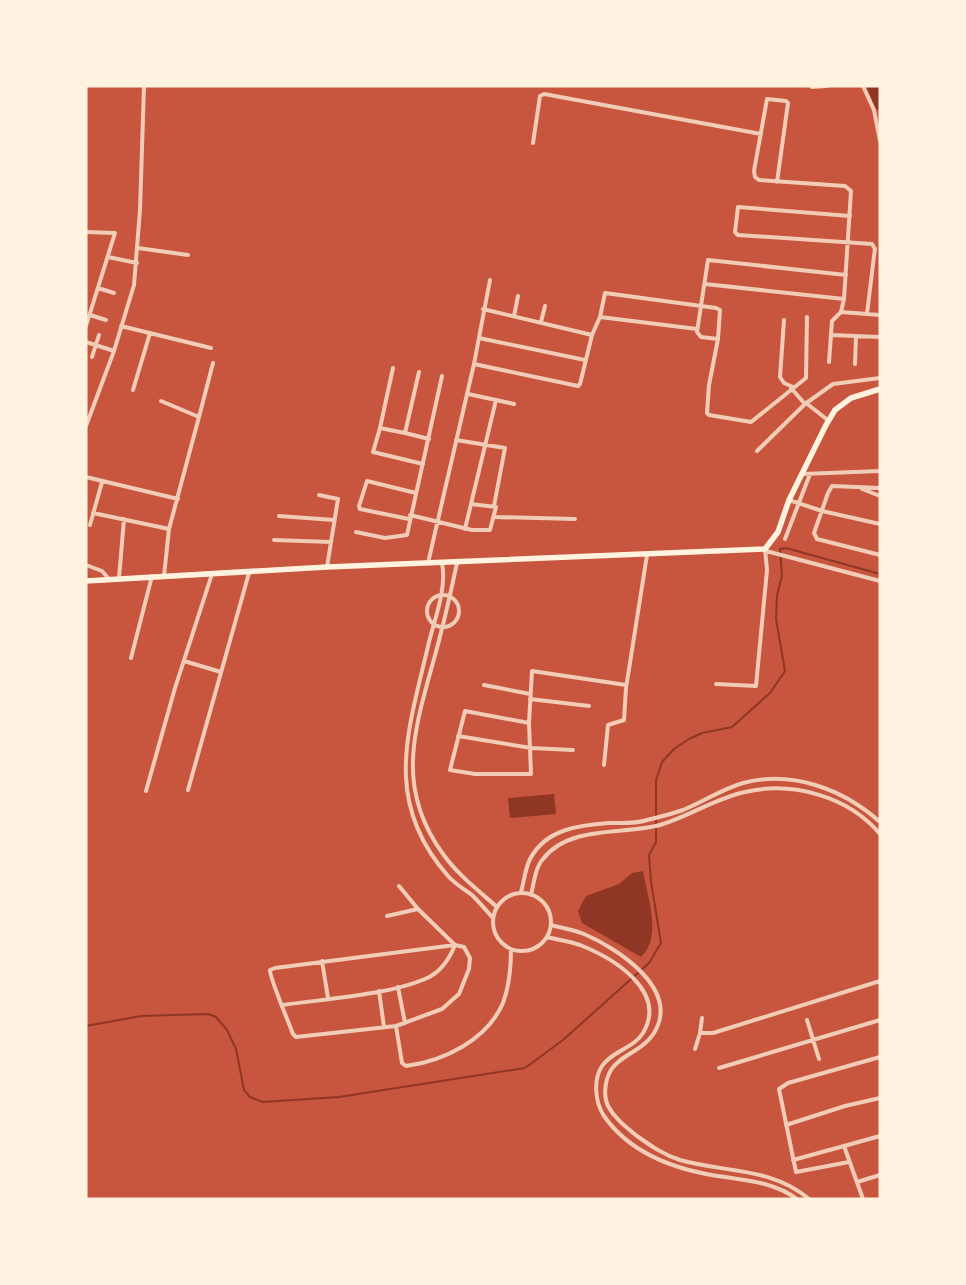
<svg xmlns="http://www.w3.org/2000/svg" width="966" height="1285" font-family="Merriweather,serif">
<rect width="100%" height="100%" fill="#c8553d"/>
<path fill="#8f3625" d="M 554,794 L 556,814 L 510,818 L 508,798 Z
M 643,871 C 647,896 663,937 641,957 L 582,923 L 578,911 L 586,896 L 619,884 L 632,873 Z"/>
<g fill="none" stroke-linecap="round" stroke-linejoin="round">
<path stroke="#8f3625" stroke-width="2" d="M 86,1026 L 141,1016 L 208,1014 L 216,1017 L 227,1030 L 236,1049 L 244,1090 L 250,1097 L 263,1102 L 339,1097 L 525,1068 L 563,1040 L 649,963 L 661,943 L 651,882 L 649,855 L 656,842 L 656,780 L 662,762 L 674,749 L 689,739 L 702,733 L 732,727 L 770,693 L 785,671 L 776,619 L 777,595 L 782,576 L 780,549 L 786,548 L 880,574"/>
<path stroke="#8f3625" stroke-width="11" d="M 872,86 L 880,105"/>
<path stroke="#f1ccb7" stroke-width="4" d="M 863,86 L 874,110 L 880,141
M 812,87 L 827,86
M 533,143 L 540,96 L 544,94 L 761,134
M 777,182 L 788,103 L 786,101 L 767,99 L 754,171 L 755,177 L 759,180 L 845,186 L 851,191 L 844,299 L 841,312 L 832,321 L 829,362
M 850,216 L 738,207 L 735,232 L 738,235 L 872,244 L 875,249 L 874,256 L 867,314
M 86,232 L 115,233 L 86,326
M 138,248 L 188,255
M 108,257 L 137,263
M 705,284 L 844,299
M 98,288 L 114,293
M 483,309 L 592,335
M 841,312 L 880,315
M 90,315 L 106,320
M 514,316 L 518,296
M 600,317 L 697,329
M 784,320 L 780,377 L 784,383 L 793,387
M 541,322 L 545,306
M 121,326 L 211,348
M 831,335 L 880,337
M 479,338 L 585,360
M 718,339 L 701,337 L 697,332 L 708,260 L 846,275
M 86,342 L 114,351
M 92,357 L 99,335
M 474,364 L 578,386 L 580,384 L 592,335 L 600,317 L 605,293 L 716,308 L 720,310 L 718,339 L 709,385 L 707,413 L 709,415 L 751,422 L 806,378 L 807,317
M 855,364 L 856,336
M 393,368 L 380,428 L 405,433
M 419,372 L 405,433 L 429,439
M 133,390 L 150,333
M 496,400 L 514,404
M 161,401 L 199,417 L 169,529 L 164,576
M 806,403 L 829,421
M 805,404 L 833,384 L 880,378
M 199,417 L 213,363
M 86,426 L 114,351 L 134,285 L 140,210 L 144,86
M 380,428 L 373,452 L 423,464
M 456,440 L 505,448 L 494,506
M 757,451 L 805,404 L 791,388
M 802,474 L 880,471
M 86,477 L 178,499
M 880,488 L 832,486 L 828,493 L 814,533 L 817,539 L 880,555
M 862,489 L 880,496
M 319,495 L 338,499 L 327,567
M 789,500 L 822,511 L 880,524
M 93,513 L 169,529
M 410,515 L 472,530 L 490,530 L 496,507 L 471,504
M 279,516 L 334,520
M 495,517 L 575,519
M 409,519 L 360,509 L 359,506 L 367,481 L 416,493
M 90,525 L 102,482
M 465,529 L 496,400 L 468,394
M 356,532 L 385,538 L 407,535 L 442,376
M 785,539 L 810,474
M 274,540 L 331,542
M 766,551 L 880,581
M 428,563 L 474,364 L 490,280
M 442,563 C 447,588 435,618 429,642 C 409,729 381,800 448,876 C 455,884 464,889 472,895 C 479,902 486,910 493,918
M 457,563 C 450,596 443,627 434,659 C 414,731 395,788 443,854 C 458,875 478,890 497,907
M 86,565 L 102,571 L 109,579
M 119,578 L 124,519
M427 611a16 16 0 1 1 32 0a16 16 0 1 1-32 0Z
M 131,658 L 152,576
M 184,661 L 221,672
M 716,684 L 756,686 L 767,570 L 765,549
M 484,685 L 530,694
M 530,699 L 589,706
M 529,723 L 465,711 L 450,770 L 475,774 L 531,774 L 529,723 L 532,671 L 626,685
M 458,736 L 531,748 L 573,750
M 604,765 L 608,725 L 624,720 L 626,688 L 647,555
M 188,790 L 249,573
M 146,791 L 175,688 L 212,574
M 521,892 C 524,882 525,869 530,859 C 546,829 579,825 609,823 C 621,823 635,824 647,820 C 659,817 672,814 683,810 C 703,802 722,789 743,783 C 792,770 843,789 880,822
M493 922a29 29 0 1 1 58 0a29 29 0 1 1-58 0Z
M 531,895 C 534,883 535,868 543,859 C 569,825 624,835 660,825 C 690,816 716,798 745,792 C 792,781 848,796 880,834
M 387,916 L 418,909
M 551,925 C 562,928 574,930 584,934 C 617,948 681,989 654,1033 C 643,1051 620,1055 611,1070 C 605,1080 603,1096 608,1106 C 615,1119 626,1127 637,1136 C 651,1146 664,1155 680,1160 C 726,1173 771,1167 809,1199
M 547,937 C 558,940 569,941 580,945 C 613,958 668,991 643,1033 C 634,1048 612,1051 602,1066 C 593,1080 595,1102 604,1116 C 632,1156 679,1171 725,1177 C 751,1181 775,1183 797,1199
M 455,945 L 464,947 L 470,958 L 469,969 L 459,994 L 442,1009 L 396,1026 L 296,1037 L 293,1034 C 289,1023 269,976 270,970 L 275,968 Z
M 322,961 L 328,998
M 398,987 L 405,1023
M 379,991 L 384,1027
M 283,1005 C 324,999 388,995 425,979 C 440,973 449,960 455,945 L 418,909 L 399,886
M 807,1020 L 819,1059
M 396,1026 L 402,1063 L 406,1066 C 444,1061 487,1040 503,1003 C 509,987 511,966 511,949
M 700,1033 L 702,1018
M 695,1049 L 700,1033 L 713,1033 L 880,981
M 719,1068 L 880,1020
M 786,1125 L 845,1106 L 880,1098
M 793,1160 L 844,1146
M 849,1162 L 796,1172 L 779,1089 L 788,1083 L 880,1057
M 857,1182 L 880,1175
M 863,1199 L 844,1146 L 880,1136"/>
<path stroke="#fff3e0" stroke-width="5.5" d="M 86,581 L 327,567 L 765,549 L 778,532 L 789,500 L 826,425 L 835,410 L 851,398 L 880,389"/>
</g>
<rect width="966" height="1285" fill="none" stroke="#fff3e0" stroke-width="175"/>
</svg>
